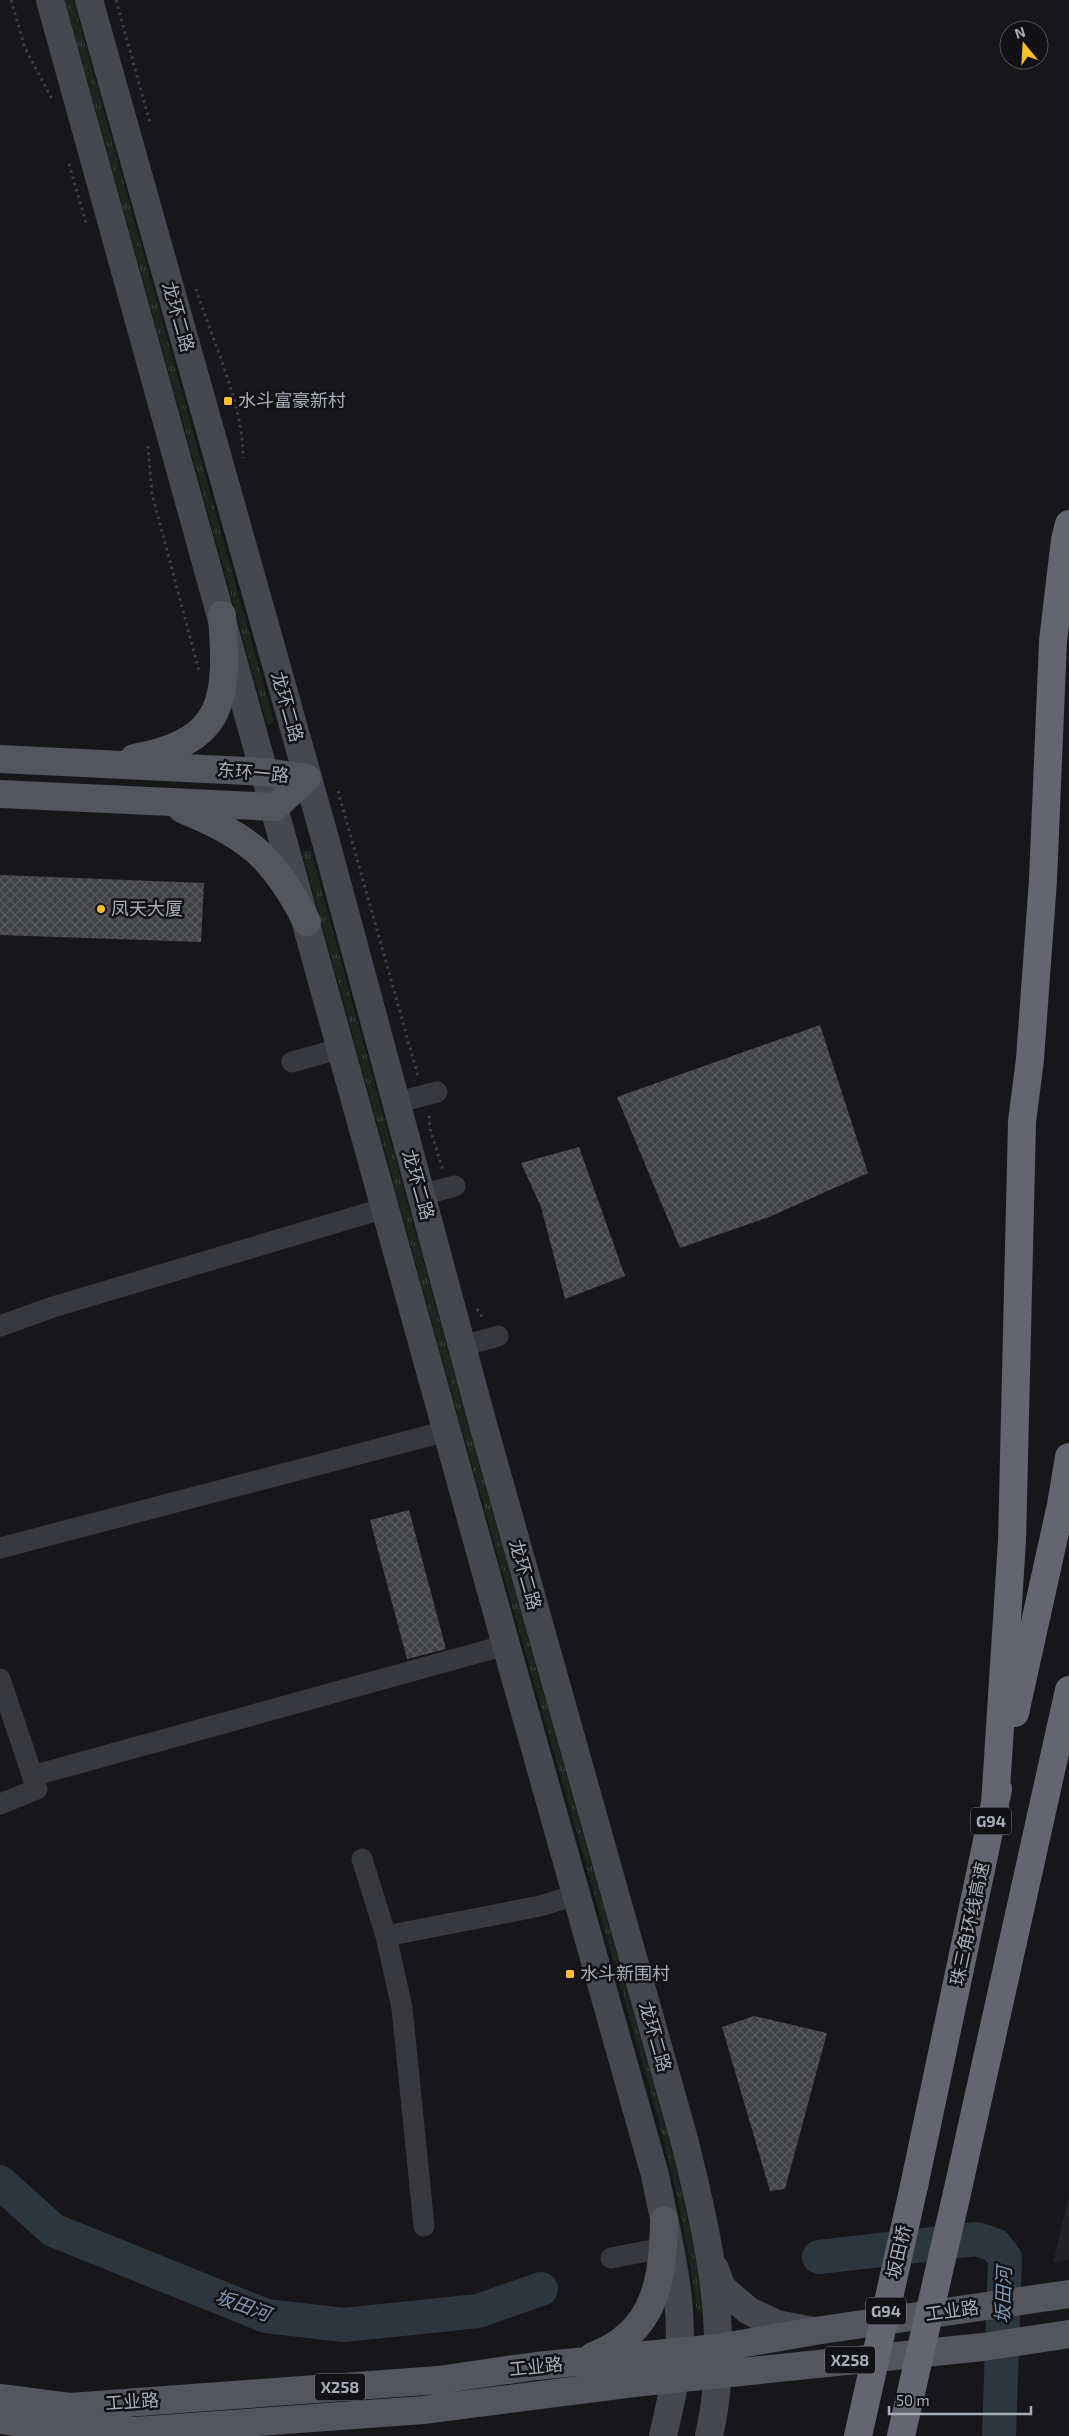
<svg xmlns="http://www.w3.org/2000/svg" width="1069" height="2436" font-family="'Exo 2','Noto Sans SC',sans-serif">
<defs>
<pattern id="grass-tufts" width="24" height="20" patternUnits="userSpaceOnUse" patternTransform="scale(1.25)"><rect width="24" height="20" fill="#1d251e"/><path d="M3 7l-1-3M5 7V3M7 7l1-3M15 17l-1-3M17 17v-4M19 17l1-3" fill="none" stroke="#3b423d"/></pattern>
<pattern id="building-cross-hatch" width="8" height="8" patternUnits="userSpaceOnUse" patternTransform="scale(1.25)"><rect width="8" height="8" fill="#414247"/><path d="M0 0l8 8M0 8l8-8" fill="none" stroke="#5a5b5f"/></pattern>
</defs>
<rect width="100%" height="100%" fill="#17171a"/>
<path fill="#232327" d="M 1069,2195 L 1069,2260 L 1053,2263 Z"/>
<path fill="url(#grass-tufts)" d="M 65,0 L 73,0 L 274,723 L 267,724 Z
M 302,851 L 311,851 L 468,1425 L 672,2151 L 695,2254 L 702,2312 L 697,2312 C 688,2236 670,2163 650,2089 L 461,1427 Z"/>
<g fill="none" stroke-linecap="round" stroke-linejoin="round">
<path stroke="#2c363f" stroke-width="34" d="M 0,2182 L 53,2230 L 266,2316 L 344,2325 L 478,2311 L 541,2289
M 819,2257 L 976,2239 L 995,2245 L 1005,2258 L 999,2436"/>
</g>
<path fill="url(#building-cross-hatch)" d="M 0,875 L 204,883 L 201,942 L 0,935 Z
M 820,1025 L 868,1173 L 769,1217 L 680,1248 L 617,1097 Z
M 579,1147 L 625,1276 L 565,1299 L 541,1207 L 521,1163 Z
M 409,1510 L 446,1649 L 407,1659 L 370,1520 Z
M 754,2016 L 827,2033 L 785,2189 L 770,2191 L 722,2027 Z"/>
<g fill="none" stroke-linecap="round" stroke-linejoin="round">
<path stroke="#3e4046" stroke-width="3" stroke-dasharray="2.5 4" stroke-linecap="butt" d="M 11,0 L 25,48 L 53,101
M 116,0 L 150,123
M 69,164 L 86,223
M 196,289 C 212,339 244,407 243,458
M 148,446 L 152,494 L 199,671
M 338,791 L 418,1076
M 429,1116 L 430,1129 L 443,1170
M 477,1309 L 484,1320"/>
<path stroke="#38393f" stroke-width="21" d="M 292,1062 L 342,1048
M 395,1103 L 437,1092
M 421,1195 L 455,1186
M 0,1326 L 53,1307 L 385,1208
M 463,1346 L 498,1336
M 0,1548 L 447,1431
M 0,1679 L 37,1789 L 0,1804
M 32,1776 L 506,1645
M 362,1859 L 386,1936 L 402,2008 L 424,2226
M 386,1936 L 540,1906 L 576,1895
M 611,2258 L 663,2248"/>
<path stroke="#46484f" stroke-width="28" d="M 50,0 L 506,1645 L 655,2175 C 666,2231 684,2296 679,2353 C 676,2381 669,2409 663,2436
M 89,0 L 326,842 L 484,1428 L 684,2139 C 708,2236 732,2337 709,2436
M 715,2269 L 722,2288 L 749,2311 L 777,2324 L 814,2331"/>
<path stroke="#54565e" stroke-width="28" d="M 134,758 C 227,741 228,698 222,615
M 0,759 L 265,772 L 307,778
M 0,794 L 275,807 L 307,778
M 182,809 C 249,837 273,856 307,922
M 593,2356 C 656,2332 663,2280 664,2220
M 0,2398 L 70,2407 L 438,2380 L 536,2366 L 717,2348 L 815,2331 L 1069,2294
M 0,2420 L 54,2427 L 135,2431 L 423,2410 L 634,2383 L 983,2347 L 1069,2334"/>
<path stroke="#636670" stroke-width="28" d="M 1015,1713 L 1061,1505 L 1069,1457
M 995,1805 L 1012,1541 L 1022,1122 L 1030,1059 L 1043,880 L 1053,641 L 1065,540 L 1069,524
M 914,2186 L 998,1789
M 957,2193 L 1069,1690"/>
<path stroke="#636670" stroke-width="28" d="M 858,2436 L 914,2186
M 901,2436 L 957,2193"/>
</g>
<g fill="#ffbf2a" stroke="#121215" stroke-width="2">
<rect x="223" y="396" width="10" height="10" rx="2.5"/>
<circle cx="101" cy="909" r="5"/>
<rect x="565" y="1969" width="10" height="10" rx="2.5"/>
</g>
<g text-anchor="middle" stroke-width="5" stroke-linejoin="round" paint-order="stroke">
<g fill="#121215" stroke="#7b7e88" stroke-width="1">
<rect x="971" y="1807.5" width="40" height="27" rx="4"/>
<rect x="866" y="2297.5" width="40" height="27" rx="4"/>
<rect x="825" y="2346.5" width="50" height="27" rx="4"/>
<rect x="315" y="2373.5" width="50" height="27" rx="4"/>
</g>
<g font-size="16" font-weight="bold" fill="#a8adba">
<text x="991" y="1827">G94</text>
<text x="886" y="2317">G94</text>
<text x="850" y="2366">X258</text>
<text x="340" y="2393">X258</text>
</g>
<g font-size="18" fill="#a8adba" stroke="#121215">
<text transform="translate(178 317) rotate(74)" y="6">龙环二路</text>
<text transform="translate(287 707) rotate(74)" y="6">龙环二路</text>
<text transform="translate(253 773) rotate(5)" y="6">东环一路</text>
<text transform="translate(418 1185) rotate(74)" y="6">龙环二路</text>
<text transform="translate(525 1575) rotate(74)" y="6">龙环二路</text>
<text transform="translate(970 1924) rotate(-78)" y="6">珠三角环线高速</text>
<text transform="translate(655 2037) rotate(74)" y="6">龙环二路</text>
<text transform="translate(899 2252) rotate(-77)" y="6">坂田桥</text>
<text transform="translate(952 2311) rotate(-8)" y="6">工业路</text>
<text transform="translate(536 2367) rotate(-6)" y="6">工业路</text>
<text transform="translate(132 2402) rotate(-4)" y="6">工业路</text>
</g>
<g font-size="18" fill="#a8adba" stroke="#121215" text-anchor="start">
<text x="238" y="407">水斗富豪新村</text>
<text x="111" y="915">凤天大厦</text>
<text x="580" y="1980">水斗新围村</text>
</g>
<g font-size="19" font-style="italic" fill="#7d9ab8" stroke="#121215">
<text transform="translate(1003 2295) rotate(-88)" y="7">坂田河</text>
<text transform="translate(243 2305) rotate(20)" y="7">坂田河</text>
</g>
</g>
<g transform="translate(1024 45) rotate(342)"><circle r="24" fill="#121215" stroke="#4e5057"/>
<path d="M0-4L9 19L0 12L-9 19Z" fill="#ffbf2a"/>
<text y="-8" font-size="14" font-weight="bold" text-anchor="middle" fill="#a8adba">N</text>
</g>
<path d="M889 2406v8h142v-8" fill="none" stroke="#a8adba" stroke-width="2.5"/>
<text x="896" y="2406" font-size="15" fill="#a8adba" stroke="#121215" stroke-width="4" paint-order="stroke">50 m</text>
</svg>
